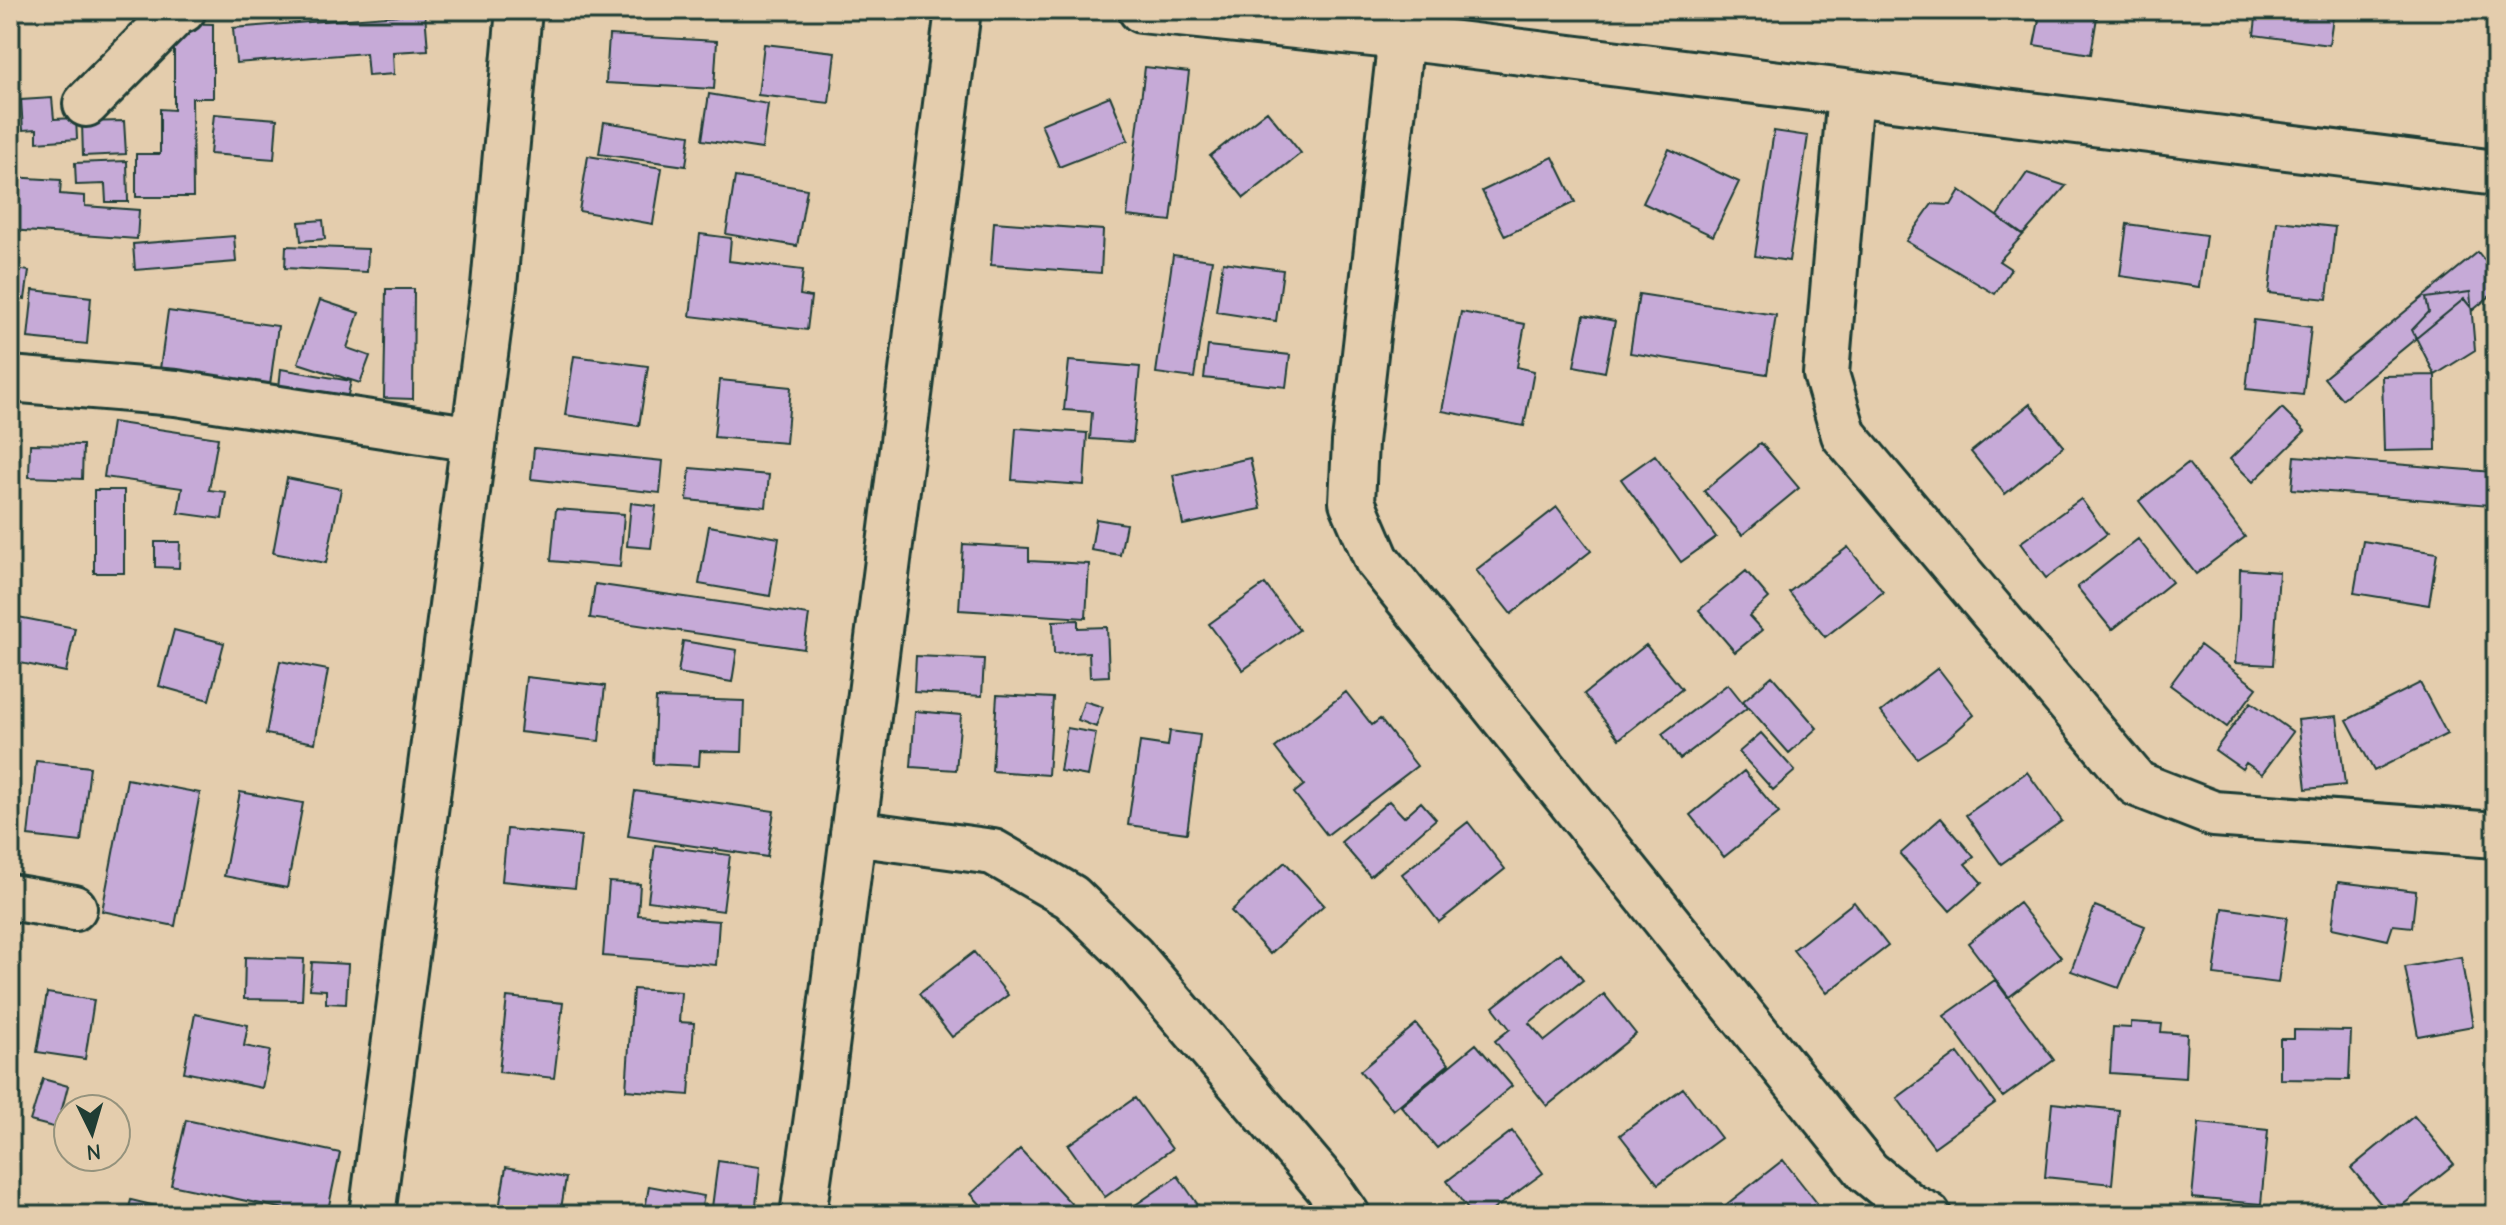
<svg xmlns="http://www.w3.org/2000/svg" width="2506" height="1225" font-family="'Comic Neue',sans-serif">
<rect width="100%" height="100%" fill="#e4cdad"/>
<filter id="ink" filterUnits="userSpaceOnUse"><feTurbulence type="fractalNoise" baseFrequency=".0125" numOctaves="2"/><feDisplacementMap in="SourceGraphic" scale="16" xChannelSelector="R" yChannelSelector="G"/><feConvolveMatrix kernelMatrix="1 2 1 2 8 2 1 2 1" color-interpolation-filters="sRGB"/></filter>
<g filter="url(#ink)">
<path fill="#c6aad7" stroke="#1f3d34" stroke-width="2" d="M 10,10 L 18,10 L 18,52 L 10,52 Z
M 679,10 L 718,10 L 718,19 L 679,18 Z
M 1999,10 L 2098,11 L 2091,54 L 2034,45 L 2039,20 L 1998,13 Z
M 2257,10 L 2334,10 L 2329,45 L 2254,35 Z
M 425,13 L 428,50 L 393,52 L 394,74 L 368,76 L 366,53 L 236,63 L 233,28 Z
M 174,23 L 213,24 L 213,98 L 192,98 L 193,197 L 136,197 L 136,154 L 160,154 L 160,109 L 174,110 Z
M 609,35 L 717,41 L 714,89 L 606,83 Z
M 764,44 L 835,52 L 829,103 L 758,95 Z
M 1145,67 L 1189,72 L 1171,221 L 1127,216 Z
M 709,94 L 768,104 L 762,149 L 702,140 Z
M 1110,96 L 1128,140 L 1059,167 L 1041,124 Z
M 52,98 L 54,119 L 76,118 L 77,139 L 37,142 L 37,129 L 23,130 L 21,100 Z
M 1267,111 L 1301,153 L 1244,198 L 1210,156 Z
M 214,114 L 277,119 L 274,159 L 210,154 Z
M 124,121 L 126,154 L 83,156 L 82,122 Z
M 604,122 L 690,135 L 686,166 L 599,154 Z
M 1774,131 L 1808,136 L 1789,261 L 1755,256 Z
M 1669,149 L 1739,182 L 1713,236 L 1643,203 Z
M 588,156 L 662,168 L 653,224 L 579,211 Z
M 1553,157 L 1575,202 L 1505,236 L 1482,191 Z
M 127,161 L 128,202 L 106,202 L 105,184 L 76,185 L 75,163 Z
M 2027,173 L 2066,186 L 2023,235 L 1997,216 Z
M 10,177 L 61,180 L 60,194 L 85,196 L 85,206 L 139,210 L 137,239 L 10,230 Z
M 735,177 L 807,189 L 797,246 L 726,234 Z
M 1960,190 L 2023,235 L 1999,261 L 2011,269 L 1995,294 L 1906,241 L 1932,204 L 1951,205 Z
M 323,220 L 325,239 L 301,241 L 299,222 Z
M 2277,221 L 2335,227 L 2327,299 L 2269,293 Z
M 994,222 L 1103,230 L 1101,273 L 991,265 Z
M 2127,224 L 2206,235 L 2199,287 L 2120,276 Z
M 700,234 L 731,238 L 729,261 L 803,270 L 800,295 L 811,297 L 807,330 L 690,316 Z
M 234,236 L 236,262 L 135,270 L 133,244 Z
M 286,246 L 368,249 L 367,272 L 285,268 Z
M 2478,252 L 2496,275 L 2496,291 L 2473,310 L 2464,299 L 2342,399 L 2324,378 Z
M 1173,255 L 1212,260 L 1194,378 L 1156,373 Z
M 1223,262 L 1283,270 L 1276,321 L 1216,312 Z
M 10,268 L 29,271 L 25,299 L 10,296 Z
M 386,289 L 414,289 L 413,399 L 384,398 Z
M 33,290 L 91,297 L 87,344 L 28,338 Z
M 2470,292 L 2475,350 L 2435,375 L 2412,330 L 2429,312 L 2426,298 Z
M 1639,294 L 1776,315 L 1767,374 L 1630,353 Z
M 320,300 L 359,313 L 347,348 L 370,356 L 360,383 L 298,363 Z
M 168,311 L 278,326 L 270,385 L 160,369 Z
M 1461,312 L 1525,324 L 1517,367 L 1534,371 L 1524,426 L 1442,411 Z
M 1584,315 L 1615,321 L 1605,372 L 1574,366 Z
M 2254,320 L 2311,327 L 2303,395 L 2246,389 Z
M 1208,346 L 1290,355 L 1286,387 L 1204,378 Z
M 574,356 L 648,366 L 639,426 L 565,415 Z
M 1069,361 L 1140,367 L 1133,442 L 1090,439 L 1092,412 L 1064,410 Z
M 281,369 L 351,381 L 347,399 L 279,388 Z
M 2435,375 L 2436,450 L 2384,451 L 2382,376 Z
M 720,380 L 791,387 L 786,443 L 714,437 Z
M 2030,404 L 2064,446 L 2005,494 L 1971,452 Z
M 2282,408 L 2305,431 L 2253,482 L 2230,459 Z
M 112,422 L 218,438 L 209,490 L 226,492 L 222,519 L 178,513 L 182,488 L 104,477 Z
M 1016,428 L 1087,433 L 1084,485 L 1012,480 Z
M 1761,443 L 1799,488 L 1742,535 L 1704,491 Z
M 30,444 L 83,445 L 82,479 L 29,477 Z
M 534,448 L 663,461 L 660,493 L 531,479 Z
M 1655,455 L 1716,537 L 1681,562 L 1621,479 Z
M 2295,456 L 2493,472 L 2490,505 L 2292,489 Z
M 1250,458 L 1261,509 L 1183,525 L 1173,475 Z
M 2188,463 L 2245,537 L 2196,574 L 2139,501 Z
M 690,468 L 769,475 L 766,507 L 687,500 Z
M 287,478 L 341,489 L 326,563 L 273,553 Z
M 94,490 L 124,490 L 124,573 L 94,573 Z
M 2081,499 L 2107,534 L 2046,578 L 2020,543 Z
M 631,503 L 656,506 L 651,548 L 627,546 Z
M 1557,507 L 1591,551 L 1511,614 L 1476,570 Z
M 556,509 L 624,514 L 620,567 L 551,561 Z
M 1096,519 L 1126,524 L 1120,555 L 1091,550 Z
M 709,526 L 779,538 L 770,596 L 699,584 Z
M 2138,539 L 2172,582 L 2112,630 L 2077,587 Z
M 2363,541 L 2437,553 L 2429,605 L 2354,593 Z
M 155,542 L 180,542 L 179,568 L 155,567 Z
M 963,544 L 1029,548 L 1029,561 L 1089,564 L 1086,618 L 959,610 Z
M 1848,547 L 1883,592 L 1825,637 L 1789,592 Z
M 2240,569 L 2279,572 L 2273,665 L 2235,663 L 2239,617 Z
M 1746,571 L 1769,598 L 1749,616 L 1762,630 L 1735,652 L 1699,610 Z
M 595,584 L 809,615 L 804,649 L 590,618 Z
M 1265,584 L 1299,630 L 1243,670 L 1209,624 Z
M 13,616 L 75,628 L 66,672 L 10,661 L 10,632 Z
M 1078,620 L 1078,628 L 1107,627 L 1109,676 L 1090,677 L 1089,652 L 1054,654 L 1053,621 Z
M 174,630 L 224,643 L 209,700 L 159,686 Z
M 683,641 L 737,650 L 732,682 L 678,673 Z
M 1646,645 L 1682,689 L 1619,739 L 1584,694 Z
M 2200,645 L 2257,688 L 2227,727 L 2170,685 Z
M 916,656 L 984,659 L 982,696 L 914,692 Z
M 280,661 L 328,670 L 315,743 L 266,734 Z
M 1938,668 L 1974,715 L 1947,739 L 1917,758 L 1881,712 Z
M 1772,676 L 1817,728 L 1789,753 L 1743,701 Z
M 526,677 L 605,686 L 599,741 L 520,732 Z
M 2420,683 L 2447,734 L 2374,771 L 2347,720 Z
M 1728,684 L 1747,708 L 1680,759 L 1662,734 Z
M 1346,692 L 1372,725 L 1380,719 L 1417,766 L 1327,835 L 1294,793 L 1304,785 L 1275,748 Z
M 997,695 L 1053,698 L 1048,775 L 992,771 Z
M 656,698 L 744,701 L 742,752 L 700,751 L 699,766 L 653,764 Z
M 1084,701 L 1103,707 L 1096,727 L 1078,720 Z
M 2251,702 L 2293,732 L 2262,774 L 2246,763 L 2242,769 L 2215,750 Z
M 915,711 L 961,715 L 956,770 L 911,767 Z
M 2337,716 L 2345,785 L 2306,789 L 2298,720 Z
M 1067,728 L 1096,733 L 1088,776 L 1060,771 Z
M 1170,731 L 1200,735 L 1187,833 L 1128,825 L 1140,742 L 1168,746 Z
M 1761,733 L 1795,771 L 1773,790 L 1739,752 Z
M 10,745 L 16,746 L 10,781 Z
M 36,761 L 90,767 L 81,842 L 28,836 Z
M 1744,771 L 1779,813 L 1724,857 L 1690,815 Z
M 2027,772 L 2062,821 L 2001,864 L 1966,815 Z
M 127,779 L 200,793 L 175,926 L 102,911 Z
M 635,791 L 774,811 L 767,857 L 628,836 Z
M 240,792 L 303,803 L 287,888 L 224,876 Z
M 1389,801 L 1404,817 L 1421,802 L 1436,819 L 1370,876 L 1341,842 Z
M 1941,818 L 1974,857 L 1965,864 L 1982,883 L 1950,911 L 1900,854 Z
M 1468,822 L 1505,869 L 1439,922 L 1402,874 Z
M 507,829 L 581,836 L 575,888 L 502,881 Z
M 655,845 L 730,855 L 723,911 L 648,901 Z
M 1285,862 L 1324,905 L 1270,954 L 1231,911 Z
M 609,882 L 640,884 L 638,915 L 719,921 L 716,965 L 603,956 Z
M 2338,882 L 2416,891 L 2412,927 L 2393,925 L 2388,940 L 2332,928 Z
M 1854,902 L 1888,946 L 1827,993 L 1793,950 Z
M 2019,903 L 2061,957 L 2009,997 L 1968,943 Z
M 2095,906 L 2145,926 L 2119,988 L 2071,971 Z
M 2223,908 L 2287,917 L 2278,983 L 2214,975 Z
M 974,952 L 1008,995 L 952,1037 L 919,994 Z
M 1561,953 L 1583,980 L 1529,1023 L 1545,1041 L 1604,994 L 1636,1034 L 1547,1106 L 1495,1041 L 1510,1029 L 1493,1007 Z
M 245,957 L 304,959 L 302,1000 L 244,999 Z
M 2461,957 L 2473,1026 L 2418,1036 L 2405,967 Z
M 312,962 L 348,964 L 346,1004 L 326,1003 L 326,990 L 310,989 Z
M 1995,980 L 2054,1060 L 2003,1097 L 1944,1016 Z
M 633,989 L 681,992 L 679,1022 L 694,1023 L 689,1095 L 626,1090 Z
M 47,993 L 94,1000 L 85,1059 L 37,1052 Z
M 507,997 L 563,1003 L 554,1078 L 499,1072 Z
M 195,1014 L 248,1025 L 244,1046 L 270,1051 L 262,1088 L 184,1072 Z
M 2131,1022 L 2162,1024 L 2161,1032 L 2187,1034 L 2185,1078 L 2110,1073 L 2113,1027 L 2131,1028 Z
M 1416,1024 L 1449,1064 L 1393,1110 L 1360,1071 Z
M 2294,1030 L 2351,1031 L 2349,1080 L 2280,1079 L 2280,1039 L 2294,1039 Z
M 1476,1044 L 1512,1086 L 1437,1148 L 1401,1106 Z
M 1958,1053 L 1995,1103 L 1934,1147 L 1897,1098 Z
M 43,1079 L 68,1086 L 57,1128 L 30,1121 Z
M 1683,1088 L 1721,1138 L 1658,1184 L 1620,1135 Z
M 1135,1098 L 1172,1149 L 1105,1197 L 1068,1145 Z
M 2052,1103 L 2119,1110 L 2112,1184 L 2045,1177 Z
M 2414,1116 L 2454,1164 L 2390,1215 L 2351,1168 Z
M 186,1120 L 340,1153 L 327,1215 L 313,1215 L 171,1185 Z
M 2199,1123 L 2268,1130 L 2261,1204 L 2192,1198 Z
M 1512,1131 L 1543,1173 L 1486,1215 L 1472,1215 L 1447,1181 Z
M 1020,1149 L 1082,1215 L 990,1215 L 971,1194 Z
M 1783,1160 L 1817,1203 L 1802,1215 L 1713,1215 Z
M 718,1161 L 760,1167 L 755,1215 L 711,1215 Z
M 506,1167 L 566,1178 L 560,1215 L 498,1215 Z
M 1178,1176 L 1205,1215 L 1131,1215 L 1128,1210 Z
M 649,1186 L 704,1196 L 700,1215 L 644,1215 Z
M 131,1200 L 193,1215 L 127,1215 Z"/>
<g fill="none" stroke-linecap="round" stroke-linejoin="round">
<defs>
<path id="minor" d="M 1141,10 L 1401,37 L 2496,173
M 1401,37 L 1355,442 L 1352,502 L 1377,560 L 1868,1172 L 1910,1206 L 1928,1215
M 1850,93 L 1826,374 L 1844,435 L 2137,784 L 2214,814 L 2496,835
M 86,104 L 177,12 L 183,10
M 10,379 L 176,393 L 474,439
M 853,833 L 993,852 L 1071,897 L 1132,956 L 1327,1186 L 1347,1215
M 10,897 L 74,908
M 372,1215 L 494,286 L 519,10
M 803,1215 L 818,1110 L 958,10"/>
</defs>
<use href="#minor" stroke="#1f3d34" stroke-width="50"/>
<use href="#minor" stroke="#e4cdad" stroke-width="44"/>
</g>
</g>
<rect width="2506" height="1225" fill="none" stroke="#e4cdad" stroke-width="40"/>
<rect x="20" y="20" width="2466" height="1185" fill="none" stroke="#1f3d34" stroke-width="3" filter="url(#ink)"/>
<g transform="translate(92 1133) rotate(175)"><circle r="38" fill="#e4cdad" stroke="#95937d" stroke-width="2"/>
<path d="M0-6L14 30L0 20L-14 30Z" fill="#1f3d34"/>
<text y="-12" font-size="22" font-weight="bold" text-anchor="middle" fill="#1f3d34">N</text>
</g>
</svg>
